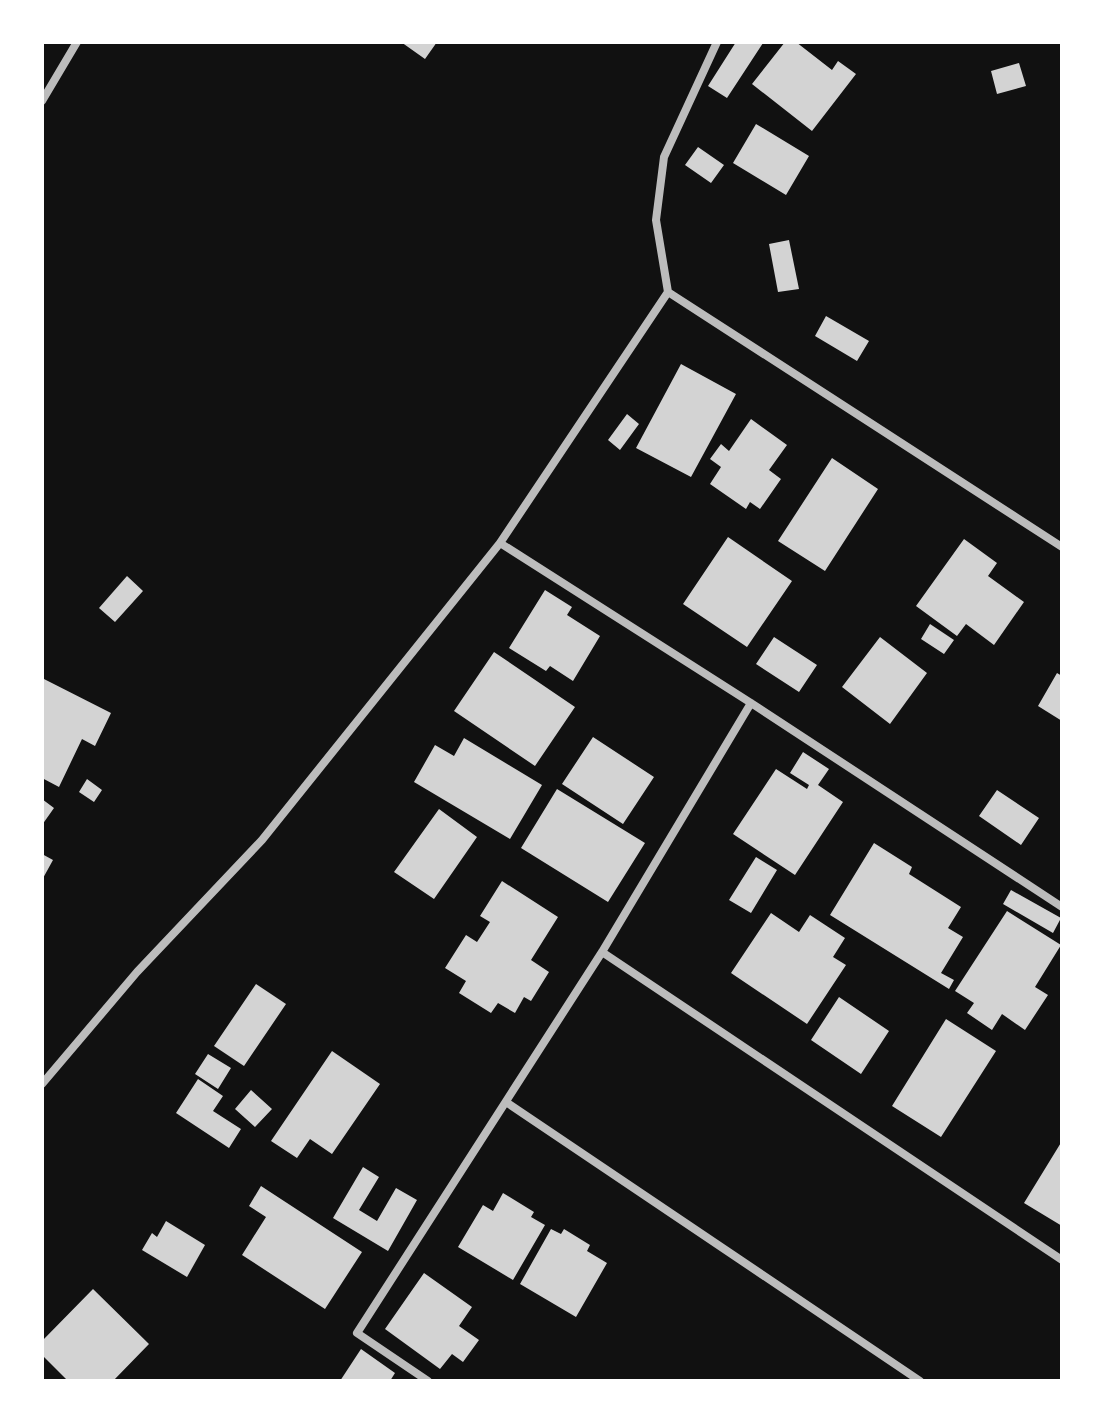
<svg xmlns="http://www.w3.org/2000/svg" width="1104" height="1423" font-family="Ubuntu,sans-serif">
<rect width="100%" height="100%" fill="#111"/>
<path fill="#d3d3d3" d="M 401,42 L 437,42 L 425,59 Z
M 736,42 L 763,43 L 727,98 L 708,86 Z
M 785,42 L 796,42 L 832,70 L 838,61 L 856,74 L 812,131 L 752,84 Z
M 1019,63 L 1026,86 L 997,94 L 991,71 Z
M 756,124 L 809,156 L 786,195 L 733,163 Z
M 698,147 L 724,165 L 711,183 L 685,165 Z
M 789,240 L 799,289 L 778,292 L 769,244 Z
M 826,316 L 869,341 L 857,361 L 815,336 Z
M 681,364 L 736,394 L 691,477 L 636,448 Z
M 627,414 L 639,424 L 620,450 L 608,440 Z
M 751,419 L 787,445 L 769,470 L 781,479 L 760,509 L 750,502 L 746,509 L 710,484 L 721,467 L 710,459 L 721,444 L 729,451 Z
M 832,458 L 878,489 L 825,571 L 778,541 Z
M 728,537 L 792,581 L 747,647 L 683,604 Z
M 964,539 L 997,563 L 988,576 L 1024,602 L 994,645 L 966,624 L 957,636 L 916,606 Z
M 127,576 L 143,591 L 115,622 L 99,608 Z
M 545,590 L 572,607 L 567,615 L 600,636 L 573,681 L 550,666 L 546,671 L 509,648 Z
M 930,624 L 954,640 L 944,654 L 921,639 Z
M 774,637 L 817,665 L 799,692 L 756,664 Z
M 880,637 L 927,673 L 890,724 L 842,687 Z
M 494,652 L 575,707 L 535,766 L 454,711 Z
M 1057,673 L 1062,676 L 1062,721 L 1038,706 Z
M 42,678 L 111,713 L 95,746 L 82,739 L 59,787 L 42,778 Z
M 593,737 L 654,777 L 623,824 L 562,784 Z
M 464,738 L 542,785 L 510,839 L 414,782 L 435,745 L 454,756 Z
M 803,752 L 829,769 L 818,785 L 843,802 L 795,875 L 733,834 L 776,769 L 807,789 L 809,785 L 790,773 Z
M 87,779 L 102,790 L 94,802 L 79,792 Z
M 557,789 L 645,843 L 608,902 L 521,848 Z
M 997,790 L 1039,818 L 1021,845 L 979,816 Z
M 42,799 L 54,808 L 42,825 Z
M 439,809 L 477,837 L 434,899 L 394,872 Z
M 874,843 L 912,867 L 909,874 L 961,907 L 948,928 L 963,937 L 941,973 L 954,980 L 949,989 L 830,915 Z
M 42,854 L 53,860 L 42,880 Z
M 756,857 L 777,870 L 751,913 L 729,900 Z
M 502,881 L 558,917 L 531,960 L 549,972 L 531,1001 L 524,997 L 515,1013 L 498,1003 L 491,1013 L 459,993 L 466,981 L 445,968 L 466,935 L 477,942 L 490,922 L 480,916 Z
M 1011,890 L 1061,918 L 1053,933 L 1003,904 Z
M 1007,911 L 1061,945 L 1035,987 L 1048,995 L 1025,1030 L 1002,1014 L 992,1030 L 967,1013 L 974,1003 L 955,991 Z
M 771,913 L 799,932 L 810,915 L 845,938 L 833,957 L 846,965 L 807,1024 L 731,973 Z
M 256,984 L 286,1004 L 244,1066 L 214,1046 Z
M 839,997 L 889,1031 L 861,1074 L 811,1040 Z
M 946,1019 L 996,1051 L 941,1137 L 892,1106 Z
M 332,1051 L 380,1084 L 332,1154 L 310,1139 L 297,1158 L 271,1141 Z
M 208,1054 L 231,1068 L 218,1089 L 195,1074 Z
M 198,1079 L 223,1096 L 213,1111 L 241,1129 L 229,1148 L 176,1113 Z
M 251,1090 L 272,1109 L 255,1127 L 235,1109 Z
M 1062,1141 L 1062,1226 L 1024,1203 Z
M 363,1167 L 379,1177 L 359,1210 L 377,1221 L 396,1188 L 417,1200 L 388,1251 L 333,1218 Z
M 261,1186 L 362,1252 L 325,1309 L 242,1255 L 266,1217 L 249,1206 Z
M 503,1193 L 534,1212 L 531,1217 L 545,1225 L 513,1280 L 458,1247 L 483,1205 L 493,1211 Z
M 166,1221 L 205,1245 L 187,1277 L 142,1250 L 152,1233 L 157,1237 Z
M 551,1229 L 561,1234 L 564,1229 L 590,1245 L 587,1251 L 607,1263 L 576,1317 L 520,1284 Z
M 424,1273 L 472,1307 L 459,1326 L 479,1340 L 463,1362 L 452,1354 L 440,1369 L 385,1329 Z
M 93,1289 L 149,1344 L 113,1381 L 68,1381 L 42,1355 L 42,1341 Z
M 361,1349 L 395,1373 L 390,1381 L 340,1381 Z"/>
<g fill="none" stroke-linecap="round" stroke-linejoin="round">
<path stroke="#bcbcbc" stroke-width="8" d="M 42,101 L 77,42
M 668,292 L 1062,547
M 500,543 L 751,703 L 1062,907
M 602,952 L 1062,1260
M 42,1084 L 137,972 L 262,840 L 500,543 L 668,292 L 656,220 L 664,157 L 717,42
M 506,1102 L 920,1381
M 428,1381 L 357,1333 L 602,952 L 751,703"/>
</g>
<rect width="1104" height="1423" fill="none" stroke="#ffffff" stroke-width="88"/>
</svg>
